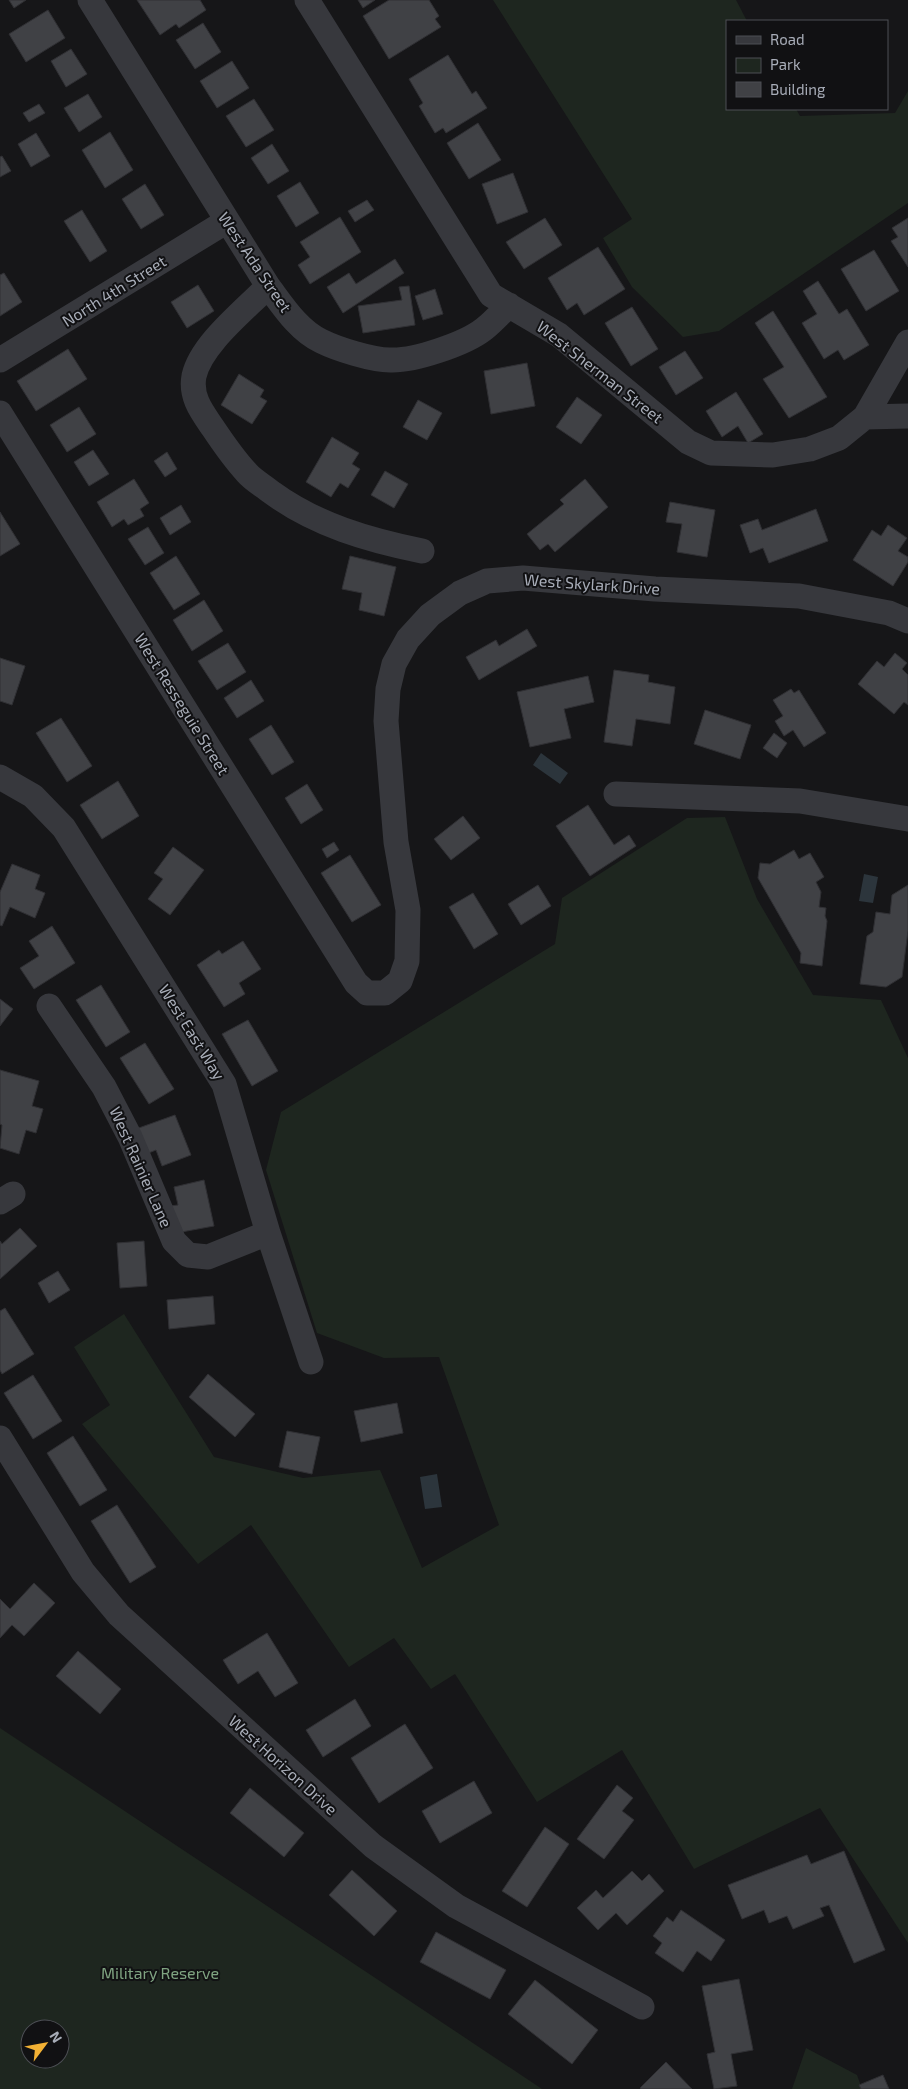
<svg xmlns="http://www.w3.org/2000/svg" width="908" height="2089" font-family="'Exo 2',sans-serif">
<rect width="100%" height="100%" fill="#161618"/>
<path fill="#1e261f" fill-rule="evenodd" d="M 493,0 L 736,0 L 747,21 L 727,21 L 727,109 L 796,109 L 800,116 L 895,113 L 908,91 L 908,203 L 719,331 L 683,337 L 632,287 L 603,238 L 632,219 Z
M 725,817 L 757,899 L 813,995 L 881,1000 L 908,1058 L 908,1943 L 820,1808 L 694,1869 L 622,1750 L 537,1802 L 455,1674 L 431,1689 L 394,1638 L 349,1667 L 251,1525 L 198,1564 L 82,1424 L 110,1405 L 74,1347 L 124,1314 L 214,1457 L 303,1478 L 380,1470 L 422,1568 L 499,1525 L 439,1357 L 384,1358 L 317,1333 L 266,1170 L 281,1112 L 555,944 L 562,898 L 687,818 Z
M 0,1728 L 542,2089 L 0,2089 ZM 30,2029 L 60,2029 L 60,2059 L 30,2059 Z
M 806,2048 L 857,2075 L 862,2089 L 792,2089 Z"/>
<path fill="#2c353c" d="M 541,753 L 568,773 L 560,784 L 533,765 Z
M 864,874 L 878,877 L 873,903 L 859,901 Z
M 437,1474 L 442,1507 L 425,1509 L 420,1477 Z"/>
<path fill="#404145" stroke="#303034" d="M 9,0 L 26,0 L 14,8 Z
M 137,0 L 200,0 L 206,10 L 179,28 L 176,24 L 160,35 Z
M 358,0 L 375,0 L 363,8 Z
M 389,0 L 429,0 L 439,16 L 435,19 L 441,27 L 389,59 L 363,16 Z
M 48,10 L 65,38 L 26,62 L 9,34 Z
M 203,23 L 221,52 L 195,69 L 176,40 Z
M 71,49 L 87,74 L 66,87 L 51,61 Z
M 448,55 L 472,94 L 476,91 L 487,108 L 446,133 L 443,128 L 435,133 L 419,106 L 423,103 L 409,79 Z
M 232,61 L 249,88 L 217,108 L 200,81 Z
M 88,94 L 102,117 L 79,132 L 64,108 Z
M 254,99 L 274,130 L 246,147 L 226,116 Z
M 39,104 L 45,113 L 29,122 L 23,113 Z
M 478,123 L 501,160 L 469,179 L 447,143 Z
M 110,132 L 133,170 L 105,188 L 82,150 Z
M 36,133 L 50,156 L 31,167 L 18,144 Z
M 272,144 L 289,171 L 268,184 L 251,158 Z
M 2,156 L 11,171 L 0,177 L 0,157 Z
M 513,173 L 528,212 L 497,224 L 482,184 Z
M 300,182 L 319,213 L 296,227 L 277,196 Z
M 145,184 L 164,215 L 141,229 L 122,199 Z
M 367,200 L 374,210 L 355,222 L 348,211 Z
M 82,210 L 107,251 L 90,262 L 64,221 Z
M 340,217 L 361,252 L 310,284 L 298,265 L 310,257 L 300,242 Z
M 545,218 L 562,245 L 524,269 L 506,242 Z
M 908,218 L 908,267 L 891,241 L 898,237 L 892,228 Z
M 598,247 L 625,289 L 584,315 L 577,303 L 567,310 L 548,278 Z
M 874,250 L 899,291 L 866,311 L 841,269 Z
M 395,259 L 404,273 L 343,313 L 327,287 L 349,273 L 356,284 Z
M 4,273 L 22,302 L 0,316 L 0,275 Z
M 818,281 L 839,314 L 847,309 L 869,345 L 844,360 L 838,350 L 824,359 L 802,323 L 817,314 L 803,291 Z
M 198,285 L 214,311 L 187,328 L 171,302 Z
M 409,286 L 415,325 L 363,333 L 358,306 L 402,300 L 399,287 Z
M 435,289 L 443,314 L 423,320 L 415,296 Z
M 632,307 L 658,349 L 631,366 L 605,323 Z
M 773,311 L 827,397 L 789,418 L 763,379 L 784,367 L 755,323 Z
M 68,349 L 87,379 L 36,411 L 17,381 Z
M 685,351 L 703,378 L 676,395 L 659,367 Z
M 527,363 L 535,406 L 491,414 L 484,371 Z
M 239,374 L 264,390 L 260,397 L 267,401 L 252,424 L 221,405 Z
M 736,392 L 763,434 L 748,443 L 738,426 L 722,437 L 706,411 Z
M 577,397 L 602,415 L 581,444 L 556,427 Z
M 418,400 L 442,413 L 427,440 L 403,427 Z
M 79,407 L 96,434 L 67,452 L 50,425 Z
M 332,437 L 359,453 L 352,464 L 360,469 L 348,488 L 340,483 L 331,497 L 306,482 Z
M 93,450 L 109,474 L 89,486 L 74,462 Z
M 167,452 L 177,469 L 165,477 L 154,461 Z
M 385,471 L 408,484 L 394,508 L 371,495 Z
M 134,479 L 149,503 L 140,509 L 144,516 L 128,525 L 124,519 L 112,527 L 97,502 Z
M 585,479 L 608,507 L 555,552 L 548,544 L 540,550 L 527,534 L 564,504 L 560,500 Z
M 670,502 L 715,510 L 707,557 L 677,552 L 682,524 L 666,522 Z
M 181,505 L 191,522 L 170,535 L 160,518 Z
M 816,509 L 828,541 L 769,563 L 763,548 L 750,553 L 740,525 L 758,519 L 762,530 Z
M 0,512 L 20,544 L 0,556 Z
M 888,525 L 907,538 L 898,551 L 908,557 L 908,562 L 893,586 L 853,560 L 872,530 L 881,536 Z
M 148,527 L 164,553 L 145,565 L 128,539 Z
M 176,556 L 200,594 L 174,610 L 150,573 Z
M 350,556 L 396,567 L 384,616 L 359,610 L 362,593 L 342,589 Z
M 204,600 L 223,631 L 192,651 L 173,620 Z
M 527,629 L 537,646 L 479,680 L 466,657 L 496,640 L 499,646 Z
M 228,643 L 246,672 L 217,690 L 198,661 Z
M 895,653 L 907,663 L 902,669 L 908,675 L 908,705 L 904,702 L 894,714 L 858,684 L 877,661 L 884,667 Z
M 0,658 L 25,666 L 12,705 L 0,701 Z
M 614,670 L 649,675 L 648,682 L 675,687 L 670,724 L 636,719 L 632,746 L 604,742 Z
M 588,676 L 594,702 L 564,709 L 571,738 L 530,747 L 517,692 Z
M 251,680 L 264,701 L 237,718 L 224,698 Z
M 791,689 L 794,693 L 799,690 L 826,733 L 804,747 L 793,730 L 784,736 L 775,721 L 783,716 L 773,700 Z
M 705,710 L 751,725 L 740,759 L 694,744 Z
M 61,718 L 92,766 L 67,782 L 36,733 Z
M 271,725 L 294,762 L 272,775 L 249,739 Z
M 774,733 L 787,743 L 777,758 L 763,748 Z
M 118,781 L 139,816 L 102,839 L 80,805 Z
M 307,784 L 323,810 L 301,824 L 285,798 Z
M 588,805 L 614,845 L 629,835 L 636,846 L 590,876 L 556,826 Z
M 463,816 L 480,838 L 451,860 L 434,839 Z
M 334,842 L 339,850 L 327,858 L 322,849 Z
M 173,847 L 204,870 L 170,915 L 148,899 L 163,879 L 154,873 Z
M 794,850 L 799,859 L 810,853 L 824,877 L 816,882 L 821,892 L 819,907 L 826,908 L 825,916 L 827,921 L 822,966 L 800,963 L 801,953 L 758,878 L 760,863 L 770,864 Z
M 350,855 L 381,905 L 352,922 L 321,873 Z
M 12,864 L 40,875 L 35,889 L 45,893 L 35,918 L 10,907 L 2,926 L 0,925 L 0,892 Z
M 538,885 L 551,906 L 521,925 L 508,904 Z
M 908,885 L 908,931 L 902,977 L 886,987 L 860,984 L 867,936 L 873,932 L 876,912 L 890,914 L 892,895 Z
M 473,893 L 498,934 L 474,949 L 449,907 Z
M 52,926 L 75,963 L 34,989 L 20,968 L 39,956 L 29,941 Z
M 243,941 L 261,969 L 239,983 L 245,994 L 224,1007 L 197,965 L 219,950 L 222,954 Z
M 101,985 L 130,1032 L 106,1047 L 76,1000 Z
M 0,999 L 13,1009 L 0,1026 Z
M 248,1020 L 278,1071 L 252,1086 L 222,1034 Z
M 145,1043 L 174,1089 L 149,1104 L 120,1058 Z
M 0,1070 L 39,1081 L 32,1106 L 43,1109 L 36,1133 L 26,1130 L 19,1154 L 0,1148 L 2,1125 L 0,1124 Z
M 175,1115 L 191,1155 L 162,1166 L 156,1150 L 146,1154 L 136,1129 Z
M 204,1180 L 214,1226 L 176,1233 L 170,1206 L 178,1205 L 174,1187 Z
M 20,1228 L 37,1246 L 0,1279 L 0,1241 L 2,1244 Z
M 144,1241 L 147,1286 L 120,1288 L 117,1243 Z
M 58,1271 L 70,1290 L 49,1303 L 38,1283 Z
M 213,1296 L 215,1324 L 169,1329 L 167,1300 Z
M 5,1308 L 34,1354 L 2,1374 L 0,1370 L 0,1311 Z
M 208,1374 L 255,1414 L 235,1437 L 189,1397 Z
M 33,1375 L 62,1421 L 33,1439 L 4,1393 Z
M 397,1403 L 403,1433 L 361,1442 L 354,1411 Z
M 287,1431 L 320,1437 L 312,1474 L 279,1467 Z
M 73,1436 L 107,1490 L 80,1506 L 47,1453 Z
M 117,1505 L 156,1567 L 130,1583 L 91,1521 Z
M 34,1583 L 55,1603 L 24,1636 L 12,1625 L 0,1638 L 0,1599 L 10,1609 Z
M 267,1633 L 298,1683 L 275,1697 L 258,1671 L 238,1684 L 223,1660 Z
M 78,1651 L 121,1689 L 100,1714 L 56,1676 Z
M 355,1699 L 371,1726 L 323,1757 L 306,1730 Z
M 405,1724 L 433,1768 L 379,1803 L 351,1758 Z
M 474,1781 L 492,1813 L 440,1843 L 422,1811 Z
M 617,1785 L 633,1798 L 622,1811 L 634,1820 L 604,1859 L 577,1839 Z
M 250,1788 L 304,1833 L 284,1857 L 230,1813 Z
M 545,1827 L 569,1844 L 527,1907 L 502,1891 Z
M 844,1851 L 885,1950 L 854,1963 L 829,1905 L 820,1908 L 824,1916 L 793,1929 L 787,1916 L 769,1923 L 764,1910 L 742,1919 L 728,1885 L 807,1855 L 811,1864 Z
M 352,1870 L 397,1911 L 374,1936 L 329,1895 Z
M 632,1871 L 642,1881 L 649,1874 L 664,1891 L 627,1925 L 616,1913 L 598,1930 L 577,1908 L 596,1890 L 603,1898 Z
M 681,1910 L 725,1940 L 711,1961 L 697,1951 L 683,1972 L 655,1953 L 662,1943 L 653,1936 L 667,1917 L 673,1922 Z
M 436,1932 L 506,1970 L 490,1999 L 420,1962 Z
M 739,1979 L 753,2050 L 731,2054 L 737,2086 L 714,2089 L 707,2054 L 715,2052 L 702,1986 Z
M 535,1980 L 598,2030 L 572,2064 L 508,2014 Z
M 666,2062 L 692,2089 L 641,2089 L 640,2088 Z
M 883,2075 L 889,2089 L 861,2089 L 859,2085 Z"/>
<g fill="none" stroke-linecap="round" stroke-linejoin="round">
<path stroke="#37383d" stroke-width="25" d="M 90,0 L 268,286 C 283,306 298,330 321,341 C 337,349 372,360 390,360 C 414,361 465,344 484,329 C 493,322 501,313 509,305
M 307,0 L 491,295 L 559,335 L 688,442 L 711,453 L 773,455 L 810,449 L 839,438 L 865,417 L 908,342
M 268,286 C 245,310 201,344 194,376 C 190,397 202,412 213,428 C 223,443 235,460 247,473 C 254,481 264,486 271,492 C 316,525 368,540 422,551
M 0,360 L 227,221
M 0,413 L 356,983 L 367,993 L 385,993 L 400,981 L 407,961 L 408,910 L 396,842 L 386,721 L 388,689 L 394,664 L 408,639 L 430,615 L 460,593 L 487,581 L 523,578 L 655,589 L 799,596 L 889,613 L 908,621
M 865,417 L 908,416
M 0,777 L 33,796 L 64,828 L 224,1084 L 268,1233 L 311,1362
M 616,794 L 800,801 L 908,819
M 49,1006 L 104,1087 L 130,1137 L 174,1241 L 188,1255 L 208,1257 L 268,1233
M 0,1202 L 13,1194
M 0,1438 L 83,1572 L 119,1615 L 373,1846 L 456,1906 L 642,2007"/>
</g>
<g text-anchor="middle" stroke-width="4" stroke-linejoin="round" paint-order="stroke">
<g font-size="16" fill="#a8adb8" stroke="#111113">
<text transform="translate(255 262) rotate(56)" y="6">West Ada Street</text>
<text transform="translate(114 291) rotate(-32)" y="6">North 4th Street</text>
<text transform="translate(600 372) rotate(38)" y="6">West Sherman Street</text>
<text transform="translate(592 584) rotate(4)" y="6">West Skylark Drive</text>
<text transform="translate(182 704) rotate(58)" y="6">West Resseguie Street</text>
<text transform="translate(192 1032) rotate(58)" y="6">West East Way</text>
<text transform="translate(141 1167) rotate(66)" y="6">West Rainier Lane</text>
<text transform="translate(283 1765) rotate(42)" y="6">West Horizon Drive</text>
</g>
<g font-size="16" fill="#7fa381" stroke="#111113">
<text x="160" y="1979">Military Reserve</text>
</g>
</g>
<rect x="726" y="20" width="162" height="90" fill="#111113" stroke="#4d4f55"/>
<rect x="736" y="36" width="25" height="8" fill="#37383d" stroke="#4d4f55"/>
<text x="770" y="45" font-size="15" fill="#a8adb8">Road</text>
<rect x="736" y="58" width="25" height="15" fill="#1e261f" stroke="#4d4f55"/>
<text x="770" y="70" font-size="15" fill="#a8adb8">Park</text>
<rect x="736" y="82" width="25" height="15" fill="#404145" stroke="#4d4f55"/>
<text x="770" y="95" font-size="15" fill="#a8adb8">Building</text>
<g transform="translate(45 2044) rotate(58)"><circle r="24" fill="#111113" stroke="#4d4f55"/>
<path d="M0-4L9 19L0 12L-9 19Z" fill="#f2b134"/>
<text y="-8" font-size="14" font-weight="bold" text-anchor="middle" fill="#a8adb8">N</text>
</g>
</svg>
